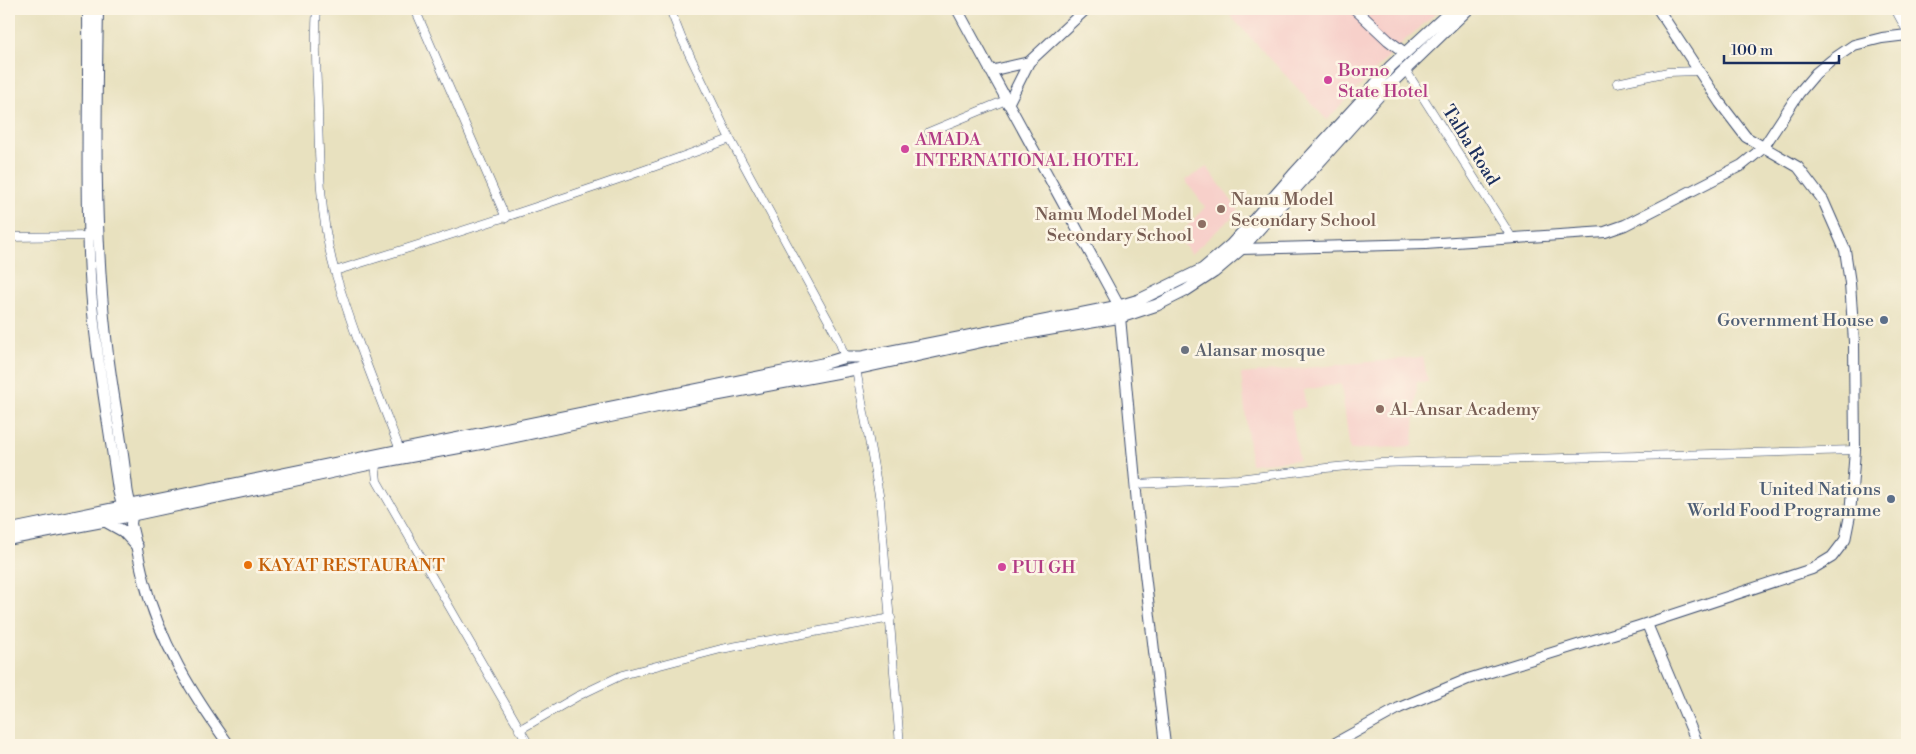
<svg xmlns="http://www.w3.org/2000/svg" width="1916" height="754" font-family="'Libre Bodoni',serif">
<rect width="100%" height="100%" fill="#fcf5e5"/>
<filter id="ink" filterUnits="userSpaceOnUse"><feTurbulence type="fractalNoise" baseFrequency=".02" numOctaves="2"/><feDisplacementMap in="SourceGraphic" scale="10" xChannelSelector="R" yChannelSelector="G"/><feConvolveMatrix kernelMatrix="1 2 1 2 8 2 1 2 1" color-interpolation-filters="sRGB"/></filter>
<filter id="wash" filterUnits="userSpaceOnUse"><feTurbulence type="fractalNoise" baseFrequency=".0096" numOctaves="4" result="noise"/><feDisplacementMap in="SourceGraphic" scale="20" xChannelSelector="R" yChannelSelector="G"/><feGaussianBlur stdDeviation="1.12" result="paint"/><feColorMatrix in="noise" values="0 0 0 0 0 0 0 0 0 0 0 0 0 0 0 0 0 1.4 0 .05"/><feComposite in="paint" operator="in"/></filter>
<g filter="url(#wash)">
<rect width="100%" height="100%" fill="#e8e1bf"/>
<path fill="#f7d0ca" d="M 1224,9 L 1441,9 L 1404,41 L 1327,120 Z
M 1207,167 L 1239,211 L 1191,254 L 1178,237 L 1205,207 L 1185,180 Z
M 1423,357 L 1428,382 L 1417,382 L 1413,446 L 1350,450 L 1341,384 L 1303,390 L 1306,407 L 1291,411 L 1299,460 L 1251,464 L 1241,374 Z"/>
</g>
<g filter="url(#ink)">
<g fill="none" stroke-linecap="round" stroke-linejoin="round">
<defs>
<path id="minor" d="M 317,9 C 314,43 317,77 318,111 C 319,164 320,221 335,272 C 353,332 377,391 400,450
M 415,9 L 506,218
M 670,9 L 681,37 L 730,139 L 838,338 L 845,357
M 1895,9 L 1907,31
M 1405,69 L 1512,238
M 1617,83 L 1668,72 L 1699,71
M 929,132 L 1006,100
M 9,237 L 92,236
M 335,271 C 468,230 600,188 730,139
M 856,369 L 880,500 L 900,745
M 375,463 L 377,481 L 529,745
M 1135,484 L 1238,479 L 1326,468 L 1380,463 L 1855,450
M 519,730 L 578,696 L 622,675 L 721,649 L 891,618"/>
<path id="tertiary" d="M 88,9 C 89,98 85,186 90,275 C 94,347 108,419 118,490 L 124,513
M 98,9 C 96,118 94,228 106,337 C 111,387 122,437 127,487 C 128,500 134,510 131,524 C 136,542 139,561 144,580 C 159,641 193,695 229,745
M 957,9 L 1119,306 L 1138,514 L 1165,745
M 1355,9 L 1388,40 L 1405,53
M 990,71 L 1029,62
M 1008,104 L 1029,62 L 1086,9
M 1241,249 L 1425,244 L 1605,232 L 1625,225 L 1742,165 L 1763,148 L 1799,93 L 1816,73 L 1832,60 L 1854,45 L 1882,38 L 1907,35
M 1647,624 L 1698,745
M 1332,745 L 1399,708 L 1468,679 L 1639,626 L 1812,569 L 1832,557 L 1845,540 L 1850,515 L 1855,450 L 1854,342 L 1850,283 L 1845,250 L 1823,200 L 1798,167 L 1746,137 L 1720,103 L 1658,9"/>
<path id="secondary" d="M 105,521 L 123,531 L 137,546
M 9,530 L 822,364 L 845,357 L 862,357 L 1119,306 L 1139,300 L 1203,269 L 1231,245 L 1252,222 L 1293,175 L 1361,101 L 1390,67 L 1453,9
M 9,539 L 105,521 L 375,463 L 489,442 L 674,403 L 856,369 L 993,339 L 1121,317 L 1157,305 L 1185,291 L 1214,272 L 1241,249 L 1383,91 L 1468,9"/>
</defs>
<use href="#minor" stroke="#3a4a6d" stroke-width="9"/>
<use href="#tertiary" stroke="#3a4a6d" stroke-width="12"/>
<use href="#secondary" stroke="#3a4a6d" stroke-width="13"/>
<use href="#minor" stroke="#fff" stroke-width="8"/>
<use href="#tertiary" stroke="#fff" stroke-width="10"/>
<use href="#secondary" stroke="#fff" stroke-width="11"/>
</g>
</g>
<g fill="#d1479c" stroke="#fcf5e5" stroke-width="2">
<circle cx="1328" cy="80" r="5"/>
<circle cx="905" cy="149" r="5"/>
<circle cx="1002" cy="567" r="5"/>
</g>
<g fill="#8d6e63" stroke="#fcf5e5" stroke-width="2">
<circle cx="1221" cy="209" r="5"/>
<circle cx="1202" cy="224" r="5"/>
<circle cx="1380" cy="409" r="5"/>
</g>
<g fill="#5c6f8a" stroke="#fcf5e5" stroke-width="2">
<circle cx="1884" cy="320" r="5"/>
<circle cx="1891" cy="499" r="5"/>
</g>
<circle fill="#6b7280" stroke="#fcf5e5" stroke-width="2" cx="1185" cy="350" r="5"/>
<circle fill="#e8710a" stroke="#fcf5e5" stroke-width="2" cx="248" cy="565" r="5"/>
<g text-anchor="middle" stroke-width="5" stroke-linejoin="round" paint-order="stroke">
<g font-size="18" fill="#b23c85" stroke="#fcf5e5" text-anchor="start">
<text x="1338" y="76">Borno<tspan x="1338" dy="21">State Hotel</tspan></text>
<text x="915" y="145">AMADA<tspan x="915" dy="21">INTERNATIONAL HOTEL</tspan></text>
<text x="1012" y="573">PUI GH</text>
</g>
<g font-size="18" fill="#1b2f5e" stroke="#fcf5e5">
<text transform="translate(1471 145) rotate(58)" y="6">Talba Road</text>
</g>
<g font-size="18" fill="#785e54" stroke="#fcf5e5" text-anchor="start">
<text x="1231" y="205">Namu Model<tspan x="1231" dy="21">Secondary School</tspan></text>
<text x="1192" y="220" text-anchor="end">Namu Model Model<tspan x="1192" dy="21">Secondary School</tspan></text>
<text x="1390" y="415">Al-Ansar Academy</text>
</g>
<g font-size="18" fill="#4e5e75" stroke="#fcf5e5" text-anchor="end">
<text x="1874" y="326">Government House</text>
<text x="1881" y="495">United Nations<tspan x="1881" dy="21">World Food Programme</tspan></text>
</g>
<g font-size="18" fill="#5b616d" stroke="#fcf5e5" text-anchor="start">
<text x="1195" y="356">Alansar mosque</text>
</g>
<g font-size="18" fill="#c56008" stroke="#fcf5e5" text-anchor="start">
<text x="258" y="571">KAYAT RESTAURANT</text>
</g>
</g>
<rect width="1916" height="754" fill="none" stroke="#fcf5e5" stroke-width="30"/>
<path d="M1724 55v8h115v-8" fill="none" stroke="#1b2f5e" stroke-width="2.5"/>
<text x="1731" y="55" font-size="15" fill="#1b2f5e" stroke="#fcf5e5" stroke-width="4" paint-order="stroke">100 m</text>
</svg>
